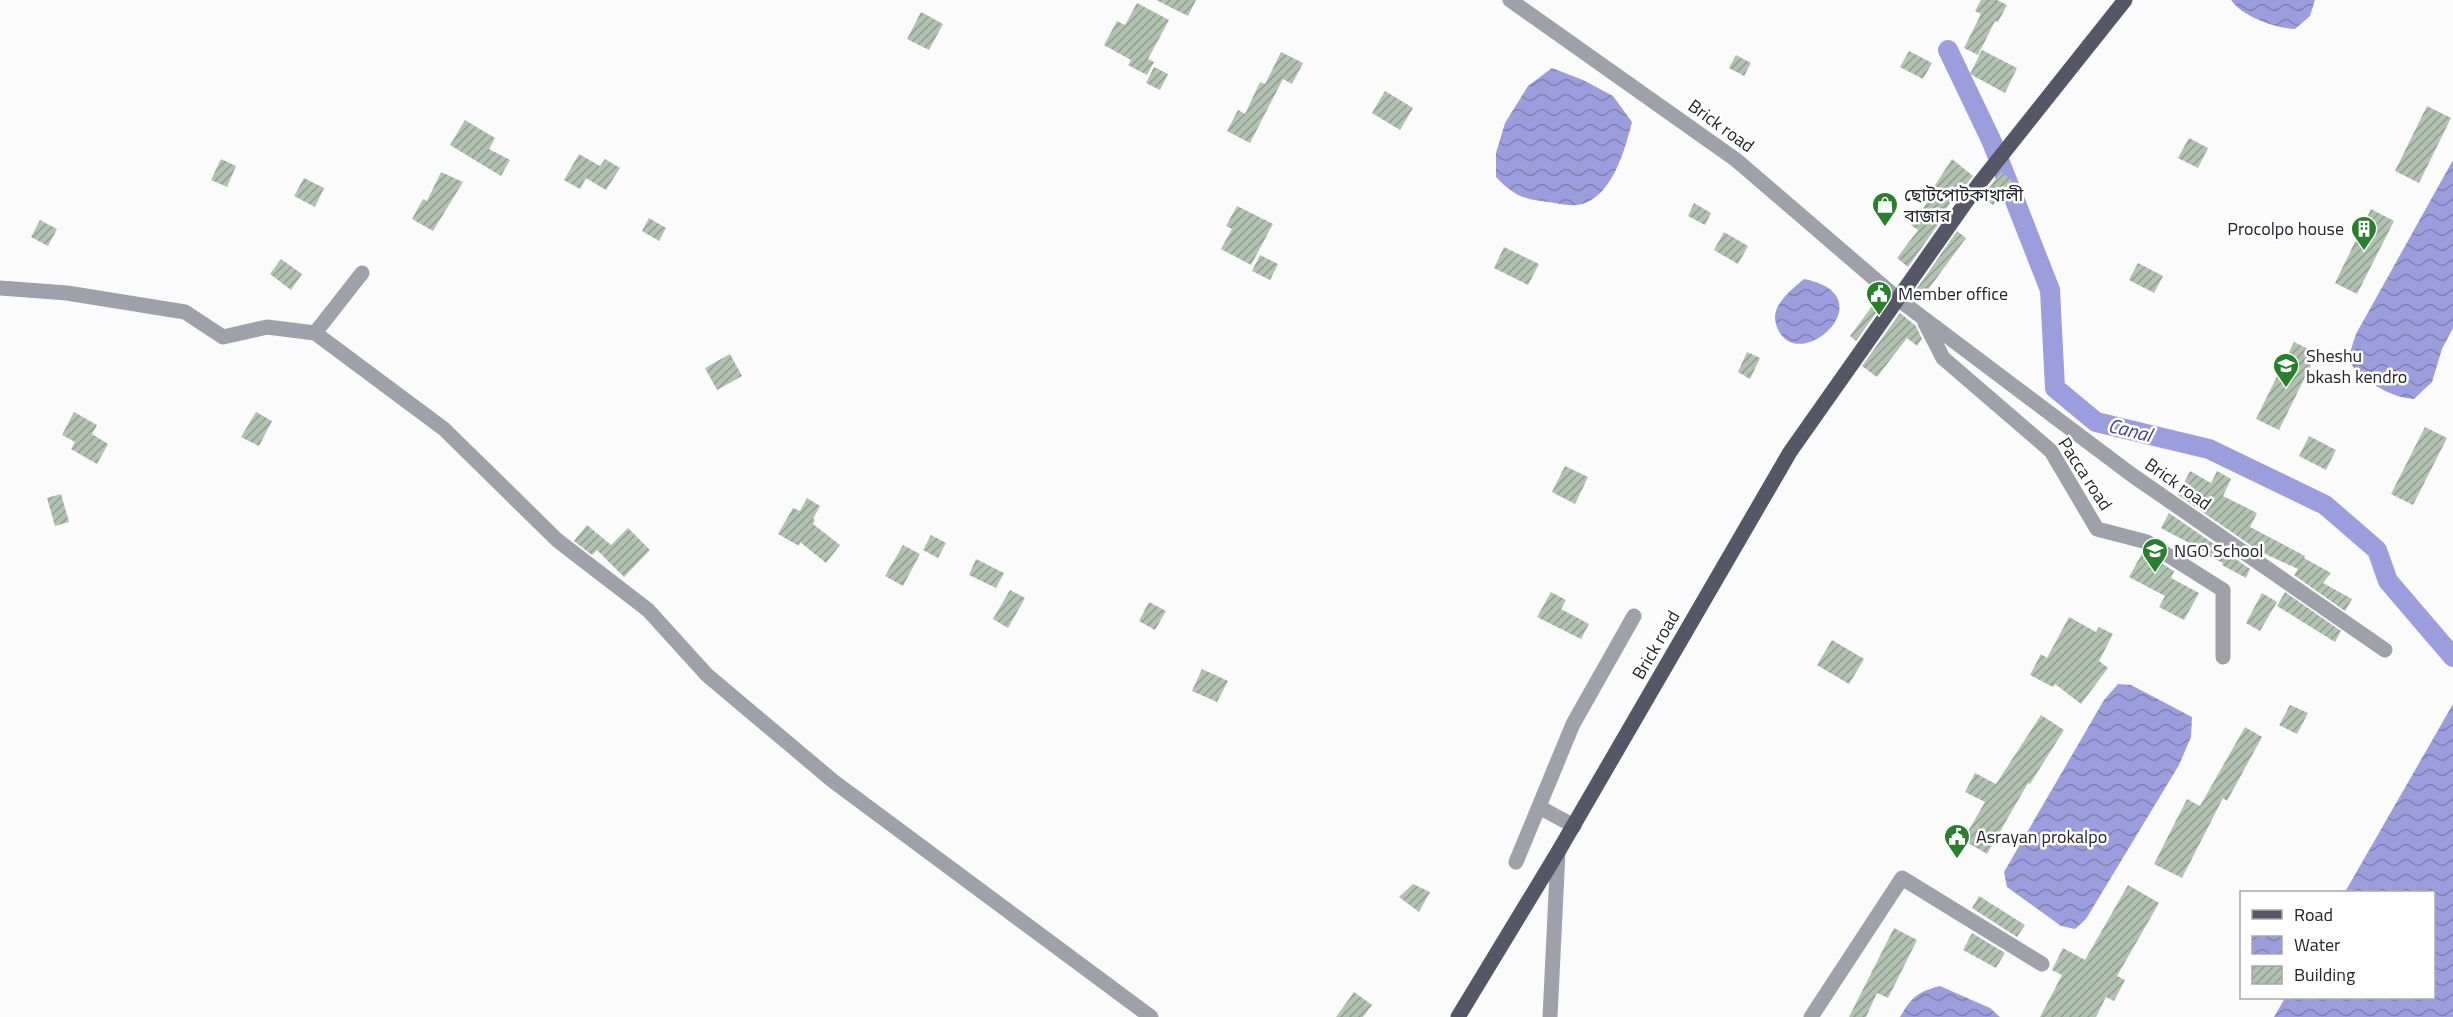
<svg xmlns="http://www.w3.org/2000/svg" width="2453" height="1017" font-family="'Titillium Web','Noto Sans Bengali',sans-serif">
<defs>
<pattern id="water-waves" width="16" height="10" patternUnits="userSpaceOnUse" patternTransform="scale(1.5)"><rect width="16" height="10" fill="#9c9ddc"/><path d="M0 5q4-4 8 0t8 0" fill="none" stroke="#7f80b3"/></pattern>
<pattern id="building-hatch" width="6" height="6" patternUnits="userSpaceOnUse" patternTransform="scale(1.5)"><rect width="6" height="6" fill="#b1c2b0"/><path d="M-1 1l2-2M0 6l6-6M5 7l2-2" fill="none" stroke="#909d90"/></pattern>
</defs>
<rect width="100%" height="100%" fill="#fbfbfb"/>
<path fill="url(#water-waves)" d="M 2231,0 L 2315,0 L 2310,16 L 2295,29 C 2275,28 2243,17 2231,0 Z
M 1552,68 L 1583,80 L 1613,96 L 1632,122 C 1625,150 1611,202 1576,205 C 1567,206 1557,203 1548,202 C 1523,199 1514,196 1496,177 L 1496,153 L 1505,123 L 1528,86 Z
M 2453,160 L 2453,328 L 2442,349 L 2432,382 L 2414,399 C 2391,398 2359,379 2348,359 L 2356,334 Z
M 1804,279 C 1891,296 1793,382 1776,324 C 1770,306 1791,290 1804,279 Z
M 2118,684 L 2131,685 L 2192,717 L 2191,737 L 2179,765 L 2086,919 L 2075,929 L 2061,926 L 2007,887 L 2004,872 L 2104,700 Z
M 2453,704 L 2453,1017 L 2274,1017 L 2285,998 L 2434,998 L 2434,892 L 2345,892 Z
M 1940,986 L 1990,1008 L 2000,1017 L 1900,1017 C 1912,997 1917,992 1940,986 Z"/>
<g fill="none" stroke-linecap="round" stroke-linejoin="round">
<path stroke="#9c9ddc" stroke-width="20" d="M 1948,50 L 1992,142 L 2050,290 L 2055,388 L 2096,422 L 2209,449 L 2325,505 L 2377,550 L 2388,581 L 2453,657"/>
</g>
<path fill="url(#building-hatch)" d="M 1156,0 L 1196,0 L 1188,16 Z
M 1981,0 L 1997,0 L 2007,5 L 1998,22 L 1995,21 L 1978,55 L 1964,48 L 1981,14 L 1975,11 Z
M 1137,3 L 1169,20 L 1148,59 L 1154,62 L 1147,75 L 1128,65 L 1131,60 L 1104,45 L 1117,21 L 1125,25 Z
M 921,12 L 943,24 L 929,50 L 907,39 Z
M 1982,50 L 2017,68 L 2005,93 L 1970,74 Z
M 1909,51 L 1932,63 L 1923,79 L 1900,67 Z
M 1281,52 L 1303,63 L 1292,84 L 1283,79 L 1250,143 L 1227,131 L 1238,110 L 1245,114 L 1260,82 L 1265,84 Z
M 1736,55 L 1751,63 L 1744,76 L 1729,68 Z
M 1154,67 L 1168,74 L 1160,90 L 1146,83 Z
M 1385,91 L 1413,108 L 1400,130 L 1372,113 Z
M 2427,106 L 2451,118 L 2419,183 L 2395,171 Z
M 465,120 L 495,138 L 489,149 L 510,160 L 501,176 L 450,145 Z
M 2189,138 L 2208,148 L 2198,168 L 2178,158 Z
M 579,154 L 600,166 L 605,159 L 620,168 L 606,190 L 586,178 L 580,189 L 564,180 Z
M 221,159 L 236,166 L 227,187 L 211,180 Z
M 1952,159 L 1973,176 L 1944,211 L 1939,217 L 1942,219 L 1908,267 L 1897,258 L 1918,230 L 1911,225 L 1931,197 L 1928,196 Z
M 441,172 L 463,182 L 433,231 L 412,219 L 423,199 L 427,201 Z
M 2001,172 L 2012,180 L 1993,205 L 1982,197 Z
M 304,178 L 324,188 L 315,207 L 294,196 Z
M 1694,203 L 1711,213 L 1705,225 L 1688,216 Z
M 1237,206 L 1273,224 L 1251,265 L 1221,249 L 1232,229 L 1226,226 Z
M 2371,209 L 2394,221 L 2357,294 L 2335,283 Z
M 649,218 L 666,228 L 659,241 L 642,231 Z
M 40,220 L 57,229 L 48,246 L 31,237 Z
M 1957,231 L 1966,238 L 1919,302 L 1911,297 Z
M 1724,232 L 1748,246 L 1738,264 L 1714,250 Z
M 1504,247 L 1539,264 L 1528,285 L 1494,268 Z
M 1260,255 L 1278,264 L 1270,280 L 1252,271 Z
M 281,259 L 302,274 L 291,290 L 270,274 Z
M 2138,263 L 2163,276 L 2154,293 L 2129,280 Z
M 1873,305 L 1879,309 L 1856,341 L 1850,336 Z
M 1900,313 L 1916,326 L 1922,339 L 1917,346 L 1907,338 L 1877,377 L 1862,366 Z
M 2294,342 L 2317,353 L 2279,430 L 2256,419 Z
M 1747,352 L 1760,358 L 1750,379 L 1738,372 Z
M 730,354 L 742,376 L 717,390 L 705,368 Z
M 74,412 L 97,425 L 92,434 L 108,444 L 97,464 L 71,449 L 75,442 L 62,435 Z
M 256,412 L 272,421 L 259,446 L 241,437 Z
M 2425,427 L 2447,438 L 2413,505 L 2391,494 Z
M 2309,436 L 2336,450 L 2326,470 L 2299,456 Z
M 1565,466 L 1588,477 L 1575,504 L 1552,492 Z
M 2190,471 L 2211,483 L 2217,471 L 2231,479 L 2223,496 L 2257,513 L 2250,527 L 2305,556 L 2304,558 L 2331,573 L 2323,583 L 2352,599 L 2345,611 L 2294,575 L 2298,569 L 2259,551 L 2178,495 Z
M 61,494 L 69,522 L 55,526 L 47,498 Z
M 807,498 L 820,506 L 813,519 L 815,520 L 813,524 L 840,545 L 826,563 L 800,542 L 799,546 L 778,534 L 793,508 L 800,511 Z
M 2169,513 L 2250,569 L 2246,578 L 2222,565 L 2223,563 L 2207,555 L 2208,553 L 2161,528 Z
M 587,525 L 611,545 L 628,528 L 650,550 L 624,577 L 597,550 L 592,555 L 574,541 Z
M 931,535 L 946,543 L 938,558 L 923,550 Z
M 903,545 L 920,554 L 903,586 L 885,576 Z
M 2143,552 L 2174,571 L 2171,578 L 2199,593 L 2184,620 L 2159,607 L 2165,596 L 2129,577 Z
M 976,559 L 1004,573 L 996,588 L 969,575 Z
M 1010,590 L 1025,598 L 1008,628 L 993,619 Z
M 1551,592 L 1566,600 L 1561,609 L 1589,624 L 1581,639 L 1537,617 Z
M 2285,592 L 2341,631 L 2335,642 L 2277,606 Z
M 2262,593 L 2277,602 L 2260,631 L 2246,623 Z
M 1149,602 L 1166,611 L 1155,630 L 1139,621 Z
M 2069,617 L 2096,632 L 2099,627 L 2113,634 L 2099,661 L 2108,668 L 2081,704 L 2055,684 L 2053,687 L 2030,675 L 2041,654 L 2047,658 Z
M 1832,640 L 1864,659 L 1849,684 L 1817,665 Z
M 1202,669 L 1228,681 L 1217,702 L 1192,691 Z
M 2290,705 L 2308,713 L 2297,734 L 2279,725 Z
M 2041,715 L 2064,730 L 2030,784 L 2028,783 L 1987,854 L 1963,840 L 1985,802 L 1965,792 L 1975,773 L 1996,784 Z
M 2245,727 L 2262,737 L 2227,801 L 2223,798 L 2182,878 L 2154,864 L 2187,799 L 2200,806 Z
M 1413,884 L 1430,892 L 1419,912 L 1399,897 Z
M 2128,885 L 2159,903 L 2117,976 L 2125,980 L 2114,1001 L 2106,997 L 2096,1017 L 2040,1017 L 2062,975 L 2052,970 L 2063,948 L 2085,960 Z
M 1979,896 L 2025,925 L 2017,937 L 1972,908 Z
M 1894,928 L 1917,940 L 1888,998 L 1877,993 L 1866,1017 L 1849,1017 Z
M 1972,933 L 2005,953 L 1996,968 L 1963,950 Z
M 1354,992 L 1372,1005 L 1363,1017 L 1336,1017 Z"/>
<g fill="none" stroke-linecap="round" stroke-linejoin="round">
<path stroke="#9fa0aa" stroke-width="15" d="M 1510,0 L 1735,159 L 1898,299 L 2132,475 L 2385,650
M 0,288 L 67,293 L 185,312 L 223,337 L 267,327 L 315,333 L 444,429 L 557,540 L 648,610 L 707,675 L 833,781 L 1151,1017
M 1925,323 L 1943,358 L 2051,451 L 2097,529 L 2147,542 L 2223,590 L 2223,657
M 315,333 L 362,273
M 1539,807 L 1574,826
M 1516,862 L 1573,724 L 1634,616
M 1550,1017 L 1558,852
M 1811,1017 L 1902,878 L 2042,964"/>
<path stroke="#555666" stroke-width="15" d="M 1458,1017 L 1558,852 L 1790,452 L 1978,185 L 2125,0"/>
</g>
<defs>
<symbol id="shop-pin" viewBox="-11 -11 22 30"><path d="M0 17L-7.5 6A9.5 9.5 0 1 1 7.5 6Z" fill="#297f2c" stroke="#fff"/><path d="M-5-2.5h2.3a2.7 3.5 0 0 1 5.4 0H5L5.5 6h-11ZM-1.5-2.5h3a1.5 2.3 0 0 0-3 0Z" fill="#fff"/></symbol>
<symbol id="building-pin" viewBox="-11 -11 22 30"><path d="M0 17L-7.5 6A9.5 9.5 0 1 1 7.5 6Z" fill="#297f2c" stroke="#fff"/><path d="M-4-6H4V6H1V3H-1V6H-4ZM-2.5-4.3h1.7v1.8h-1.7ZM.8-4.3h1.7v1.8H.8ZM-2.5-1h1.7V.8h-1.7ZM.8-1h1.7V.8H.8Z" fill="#fff"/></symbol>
<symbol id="civic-pin" viewBox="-11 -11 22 30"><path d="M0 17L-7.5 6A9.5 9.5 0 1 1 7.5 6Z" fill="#297f2c" stroke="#fff"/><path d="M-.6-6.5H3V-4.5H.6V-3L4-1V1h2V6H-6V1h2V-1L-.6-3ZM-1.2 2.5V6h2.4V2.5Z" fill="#fff"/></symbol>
<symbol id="school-pin" viewBox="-11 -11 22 30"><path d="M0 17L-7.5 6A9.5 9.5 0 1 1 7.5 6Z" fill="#297f2c" stroke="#fff"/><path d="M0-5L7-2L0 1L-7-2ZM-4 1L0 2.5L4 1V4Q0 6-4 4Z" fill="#fff"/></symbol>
</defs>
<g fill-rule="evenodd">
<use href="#shop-pin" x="1870" y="190" width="30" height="40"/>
<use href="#building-pin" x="2349" y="214" width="30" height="40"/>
<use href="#civic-pin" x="1864" y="279" width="30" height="40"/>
<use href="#school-pin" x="2271" y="351" width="30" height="40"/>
<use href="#school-pin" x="2140" y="536" width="30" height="40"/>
<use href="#civic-pin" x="1942" y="822" width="30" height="40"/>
</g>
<g text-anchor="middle" stroke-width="5" stroke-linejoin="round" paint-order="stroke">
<g font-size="18" fill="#24252d" stroke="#fff">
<text transform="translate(1721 126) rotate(36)" y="6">Brick road</text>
<text transform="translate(2085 474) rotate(57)" y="6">Pacca road</text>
<text transform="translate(2178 484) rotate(35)" y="6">Brick road</text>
<text transform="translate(1656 645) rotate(-60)" y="6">Brick road</text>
</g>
<g font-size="18" fill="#24252d" stroke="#fff" text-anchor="start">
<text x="1904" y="201">ছোটপোটকাখালী<tspan x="1904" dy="21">বাজার</tspan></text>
<text x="2344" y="235" text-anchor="end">Procolpo house</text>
<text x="1898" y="300">Member office</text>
<text x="2306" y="362">Sheshu<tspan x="2306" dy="21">bkash kendro</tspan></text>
<text x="2174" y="557">NGO School</text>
<text x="1976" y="843">Asrayan prokalpo</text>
</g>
<g font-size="20" font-style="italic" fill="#453f8b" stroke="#fff">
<text transform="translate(2130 430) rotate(14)" y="7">Canal</text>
</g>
</g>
<rect x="2240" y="891" width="195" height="108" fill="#ffffff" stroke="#a7a8ab" stroke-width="1.5"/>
<rect x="2252" y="910" width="30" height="9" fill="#555666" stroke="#a7a8ab" stroke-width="1.5"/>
<text x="2294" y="921" font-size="18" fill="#24252d">Road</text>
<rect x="2252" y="936" width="30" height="18" fill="url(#water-waves)" stroke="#a7a8ab" stroke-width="1.5"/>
<text x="2294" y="951" font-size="18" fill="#24252d">Water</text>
<rect x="2252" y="966" width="30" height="18" fill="url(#building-hatch)" stroke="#a7a8ab" stroke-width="1.5"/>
<text x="2294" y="981" font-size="18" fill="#24252d">Building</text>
</svg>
